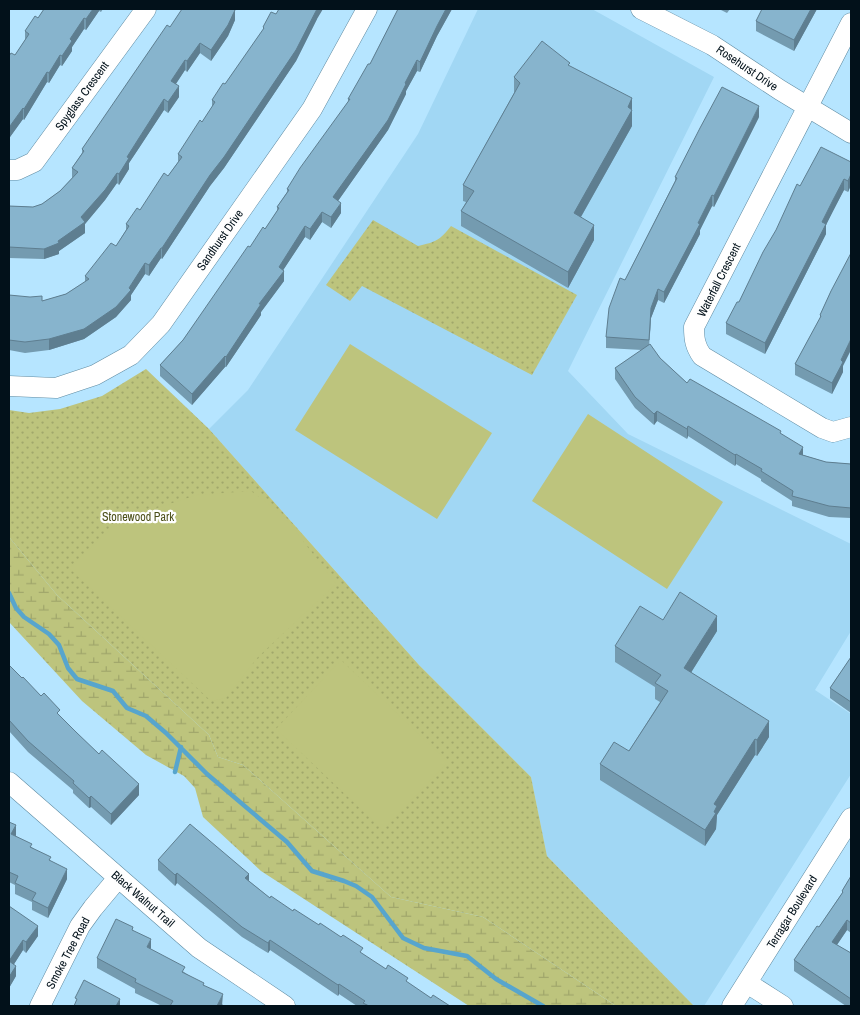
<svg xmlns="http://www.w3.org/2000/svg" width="860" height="1015" font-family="'Archivo Narrow',sans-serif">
<defs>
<pattern id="wetland-marsh" width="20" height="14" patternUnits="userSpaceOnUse" patternTransform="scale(1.25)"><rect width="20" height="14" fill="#bdc47d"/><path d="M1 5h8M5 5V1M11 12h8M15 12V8" fill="none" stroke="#a1a76b"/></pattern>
<pattern id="park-dots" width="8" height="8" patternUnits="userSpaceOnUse" patternTransform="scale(1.25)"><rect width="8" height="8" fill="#bdc47d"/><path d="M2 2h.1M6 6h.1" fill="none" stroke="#a1a76b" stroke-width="1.8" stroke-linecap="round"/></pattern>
</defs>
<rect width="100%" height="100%" fill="#b6e5ff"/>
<path fill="#a1d7f4" d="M 478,9 L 592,9 L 714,77 L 568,371 L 628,434 L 851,544 L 851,631 L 815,690 L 851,714 L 851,774 L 704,1006 L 694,1006 L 547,856 L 531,777 L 419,665 L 209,429 L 248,390 L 418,134 Z"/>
<path fill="url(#wetland-marsh)" d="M 9,537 L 57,595 L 209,735 L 218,757 L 243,765 L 391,897 L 483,917 L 616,1006 L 469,1006 L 261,871 L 203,817 L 195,788 L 184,776 L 146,755 L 82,701 L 9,622 Z"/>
<path fill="url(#park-dots)" d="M 373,220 L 418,246 C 436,242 440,240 451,226 L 577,295 L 532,375 L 362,286 L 350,301 L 326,285 Z
M 146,369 L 209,429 L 419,665 L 531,777 L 547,856 L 694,1006 L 616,1006 L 483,917 L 391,897 L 243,765 L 218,757 L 209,735 L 57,595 L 9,537 L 9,410 L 29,413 L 60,409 L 102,396 Z"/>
<path fill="#bdc47d" d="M 350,344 L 492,433 L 437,519 L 295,430 Z
M 588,414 L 723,502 L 667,589 L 532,501 Z
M 251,491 L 283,515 L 336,584 L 258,657 L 226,698 L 211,701 L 69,568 L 120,520 L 197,495 Z
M 341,660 L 448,762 L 383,830 L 276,729 Z"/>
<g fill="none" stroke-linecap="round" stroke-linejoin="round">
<path stroke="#57a5cd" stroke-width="4.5" d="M 9,593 L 16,608 L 24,617 L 49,634 L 59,645 L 68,668 L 77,679 L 113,691 L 127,708 L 146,716 L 166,733 L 207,774 L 287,842 L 312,871 L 344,881 L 356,886 L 372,897 L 403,938 L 424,948 L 467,956 L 496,979 L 543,1006
M 175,772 L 181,747"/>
<defs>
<path id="minor" d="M 641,9 L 712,45 L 780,90 L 851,133
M 851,23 L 694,327 C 694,339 695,346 702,356 L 822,428 L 833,432 L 851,427
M 9,170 L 17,170 L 34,162 L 146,9
M 9,386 L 56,388 L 95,375 L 131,355 L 161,324 L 312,109 L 367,9
M 9,782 L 199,948 L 285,1006
M 747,983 L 783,1006
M 40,1006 L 80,926 L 93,908 L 118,878
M 732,1006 L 851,818"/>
</defs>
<use href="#minor" stroke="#608ca3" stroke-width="21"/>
<use href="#minor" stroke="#fff" stroke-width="20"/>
</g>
<path fill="#749bb0" d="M 44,9 L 103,9 L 101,12 L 99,11 L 86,30 L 84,29 L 72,47 L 72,51 L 62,66 L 60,65 L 49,83 L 47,82 L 24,120 L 23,119 L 10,137 L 9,136 L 9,56 L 15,55 L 25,40 L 25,31 L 38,18 Z
M 234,9 L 235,20 L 228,36 L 211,61 L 200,53 L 187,72 L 185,70 L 176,84 L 179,97 L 168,113 L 164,110 L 139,148 L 129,163 L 129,169 L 119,185 L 117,183 L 105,200 L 85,224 L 85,233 L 59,251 L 59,254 L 44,259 L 9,258 L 9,206 L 33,207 L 42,204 L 60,191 L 72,178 L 72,168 L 82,153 L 82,149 L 170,27 Z
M 398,9 L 452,9 L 437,36 L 420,72 L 417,71 L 406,91 L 406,94 L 388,130 L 338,201 L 341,213 L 331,228 L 322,222 L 310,240 L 305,237 L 283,270 L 284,281 L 261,312 L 261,315 L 226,367 L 225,367 L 192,405 L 160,376 L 160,365 L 183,340 L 250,247 L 265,229 L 277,211 L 277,207 L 287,192 L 287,189 L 348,102 L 348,99 L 370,64 Z
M 719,9 L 730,9 L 727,13 Z
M 817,9 L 794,51 L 756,31 L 756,21 Z
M 276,14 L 317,19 L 296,61 L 224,168 L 210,186 L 162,259 L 161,258 L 149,276 L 145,274 L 131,295 L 131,300 L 116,317 L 84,339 L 49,350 L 25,353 L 9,350 L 9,295 L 42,301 L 66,294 L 85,282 L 85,276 L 116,246 L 126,230 L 126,224 L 140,210 L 168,176 L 178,162 L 178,154 L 202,122 L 212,107 L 212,100 L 225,84 L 263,30 L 263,27 Z
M 570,66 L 632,113 L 632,126 L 581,217 L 594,240 L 568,288 L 461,226 L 461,211 L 466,202 L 463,201 L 463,185 L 514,93 L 514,77 Z
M 759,117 L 714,207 L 712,206 L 700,230 L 700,234 L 664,303 L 658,300 L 651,318 L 649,345 L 660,358 L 687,383 L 781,434 L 803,455 L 826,462 L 851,464 L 851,518 L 829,517 L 792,506 L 792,501 L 761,481 L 761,479 L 736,464 L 735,466 L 688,436 L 687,439 L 657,421 L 654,425 L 635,408 L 615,379 L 615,368 L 642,350 L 606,348 L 606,337 L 625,280 L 675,181 L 675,177 Z
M 851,162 L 851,185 L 848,192 L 844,190 L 833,210 L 826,225 L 826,234 L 765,354 L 726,334 L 726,323 L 739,302 L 800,186 Z
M 831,291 L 843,366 L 843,372 L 832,394 L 795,375 L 795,364 L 820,318 L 820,315 Z
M 717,631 L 691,672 L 769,737 L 757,756 L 755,755 L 717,815 L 716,829 L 705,846 L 600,780 L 600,764 L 629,751 L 660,702 L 655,699 L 655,687 L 615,662 L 615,646 Z
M 851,657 L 851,713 L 830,698 L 830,688 Z
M 9,665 L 139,795 L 111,825 L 91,807 L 89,808 L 73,793 L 73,790 L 28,752 L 9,731 Z
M 9,822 L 16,836 L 51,861 L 67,879 L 48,918 L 32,910 L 32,902 L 15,894 L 15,885 L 9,882 Z
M 158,860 L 249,881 L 270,898 L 293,911 L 431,998 L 450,1006 L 357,1006 L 339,994 L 338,996 L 270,950 L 268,953 L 242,937 L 177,883 L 175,886 L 158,870 Z
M 851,876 L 851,933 L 847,930 L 837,945 L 851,953 L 851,1006 L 846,1006 L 794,971 L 794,960 L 819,927 L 842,893 L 842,891 Z
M 9,906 L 38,936 L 26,953 L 23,950 L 14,964 L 16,976 L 9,988 Z
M 133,930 L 151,949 L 204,986 L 223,1005 L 222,1006 L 162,1006 L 135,993 L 135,989 L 97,968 L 97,958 Z"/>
<path fill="#5e7e90" d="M 93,9 L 99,9 L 99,11 L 86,30 L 86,19 Z
M 232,9 L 234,9 L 233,13 L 235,10 L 235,20 L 228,36 L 211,61 L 211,50 Z
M 317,9 L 323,9 L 317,19 L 296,61 L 224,168 L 210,186 L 162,259 L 162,248 Z
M 446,9 L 452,9 L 437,36 L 420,72 L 420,62 L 437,26 Z
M 811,9 L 817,9 L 794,51 L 794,40 Z
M 84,18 L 84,29 L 72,47 L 72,51 L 62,66 L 62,56 L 70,39 Z
M 200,43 L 200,53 L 187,72 L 187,61 Z
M 60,55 L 60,65 L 49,83 L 49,73 Z
M 185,60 L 185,70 L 171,91 L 171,81 Z
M 417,60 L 417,71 L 406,91 L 406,94 L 388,130 L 333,208 L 333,197 L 405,83 Z
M 47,72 L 47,82 L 24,120 L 24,109 Z
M 179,86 L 179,97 L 168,113 L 168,102 Z
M 632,98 L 632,126 L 574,229 L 574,213 Z
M 164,99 L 164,110 L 139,148 L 129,163 L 129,169 L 119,185 L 119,174 L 127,157 Z
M 759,106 L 759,117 L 714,207 L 714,196 Z
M 23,108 L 23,119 L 10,137 L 10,126 Z
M 117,173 L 117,183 L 105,200 L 85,224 L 85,233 L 59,251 L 59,254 L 44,259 L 44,249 L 58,241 L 81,217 Z
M 851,174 L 851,185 L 848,192 L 848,181 Z
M 844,179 L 844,190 L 826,225 L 826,234 L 765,354 L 765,343 L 822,222 Z
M 712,195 L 712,206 L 700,230 L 700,234 L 664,303 L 664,292 Z
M 341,203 L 341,213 L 331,228 L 331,217 Z
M 322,212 L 322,222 L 310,240 L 310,229 Z
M 594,225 L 594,240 L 568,288 L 568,272 Z
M 305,226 L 305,237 L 280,275 L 284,271 L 284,281 L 261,312 L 261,315 L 226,367 L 226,357 L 259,304 L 279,267 Z
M 161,248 L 161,258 L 149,276 L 149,265 Z
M 145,263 L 145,274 L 131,295 L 131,300 L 116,317 L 84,339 L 49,350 L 49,339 L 129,288 Z
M 658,289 L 658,300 L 651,318 L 649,350 L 651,308 Z
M 851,339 L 851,350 L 843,366 L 843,372 L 832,394 L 832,383 L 841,360 Z
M 225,356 L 225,367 L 192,405 L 192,394 Z
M 657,411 L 657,421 L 654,425 L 654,414 Z
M 688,426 L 688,436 L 687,439 L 687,429 Z
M 803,447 L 803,458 L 799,454 Z
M 736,454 L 736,464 L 735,466 L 735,455 Z
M 717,616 L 717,631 L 684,684 L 684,668 Z
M 769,721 L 769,737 L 757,756 L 757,740 Z
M 755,739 L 755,755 L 717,815 L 716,829 L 705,846 L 705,830 L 714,804 Z
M 139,784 L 139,795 L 111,825 L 111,814 Z
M 91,796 L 91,807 L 89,808 L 89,798 Z
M 16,825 L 16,836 L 11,834 Z
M 67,869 L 67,879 L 48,918 L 48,908 Z
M 177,873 L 177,883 L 175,886 L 175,875 Z
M 249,874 L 249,884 L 245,878 Z
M 847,920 L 847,930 L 832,952 L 832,942 Z
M 38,926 L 38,936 L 26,953 L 26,942 Z
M 151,939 L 151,949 L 147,947 Z
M 23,940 L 23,950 L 9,972 L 9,961 Z
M 270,940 L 270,950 L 268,953 L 268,943 Z
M 16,966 L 16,976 L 9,988 L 9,977 Z
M 339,984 L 339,994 L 338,996 L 338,985 Z
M 223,994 L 222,1006 L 217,1006 Z
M 120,999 L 120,1006 L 116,1006 Z"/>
<path fill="#87b4cd" stroke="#5e7e90" d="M 44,9 L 93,9 L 86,19 L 84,18 L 70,39 L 72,41 L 62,56 L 60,55 L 49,73 L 47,72 L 24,109 L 23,108 L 10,126 L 9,125 L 9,56 L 11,53 L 15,55 L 29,34 L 25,31 L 35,16 L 38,18 Z
M 182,9 L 232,9 L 235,10 L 228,25 L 211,50 L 200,43 L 187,61 L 185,60 L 171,81 L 179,86 L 168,102 L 164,99 L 139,138 L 127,157 L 129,158 L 119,174 L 117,173 L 105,190 L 81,217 L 85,222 L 58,241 L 59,243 L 44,249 L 9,247 L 9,206 L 33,207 L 42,204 L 60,191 L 78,172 L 72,168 L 84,151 L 82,149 L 167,25 L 170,27 Z
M 279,9 L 317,9 L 296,50 L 224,157 L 210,175 L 162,248 L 161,248 L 149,265 L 145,263 L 129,288 L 131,290 L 116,307 L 84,329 L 49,339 L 25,342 L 9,340 L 9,295 L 30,297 L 42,296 L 42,301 L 66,294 L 89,279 L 85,276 L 111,243 L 116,246 L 129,226 L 126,224 L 137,208 L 140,210 L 164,173 L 168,176 L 182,157 L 178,154 L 200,120 L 202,122 L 215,102 L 212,100 L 223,83 L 225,84 L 264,28 L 263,27 L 271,12 L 276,14 Z
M 398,9 L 446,9 L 437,26 L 420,62 L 417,60 L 405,83 L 406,84 L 388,120 L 333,197 L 341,203 L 331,217 L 322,212 L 310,229 L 305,226 L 279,267 L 284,271 L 259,304 L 261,304 L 226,357 L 225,356 L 192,394 L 160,365 L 183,340 L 237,262 L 248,246 L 250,247 L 263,227 L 265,229 L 279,208 L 277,207 L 289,190 L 287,189 L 300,168 L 350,99 L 348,99 L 368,64 L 370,64 Z
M 762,9 L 811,9 L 794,40 L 756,21 Z
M 542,41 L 570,63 L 568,65 L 632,98 L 628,107 L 632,110 L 574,213 L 594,225 L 568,272 L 461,211 L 474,191 L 463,185 L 520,83 L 514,77 Z
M 722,87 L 759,106 L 714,196 L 712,195 L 698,223 L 700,224 L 664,292 L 658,289 L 651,308 L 649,340 L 606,337 L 609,308 L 620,278 L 625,280 L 677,178 L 675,177 L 700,128 Z
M 821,147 L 851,162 L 851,174 L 848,181 L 844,179 L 833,200 L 822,222 L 826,224 L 765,343 L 726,323 L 737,302 L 739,302 L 763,252 L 776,230 L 797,184 L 800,186 Z
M 851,253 L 851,339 L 841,360 L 843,362 L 832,383 L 795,364 L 821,316 L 820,315 L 831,291 Z
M 650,344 L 660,358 L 687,383 L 690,379 L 781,431 L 780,433 L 803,447 L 799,454 L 826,462 L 851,464 L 851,508 L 829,506 L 792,496 L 793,491 L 761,471 L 762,469 L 736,454 L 735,455 L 688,426 L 687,429 L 657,411 L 654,414 L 635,397 L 615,368 Z
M 680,592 L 717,616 L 684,668 L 769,721 L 757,740 L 755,739 L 714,804 L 717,806 L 714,812 L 716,813 L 705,830 L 600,764 L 614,742 L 629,751 L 668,691 L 655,683 L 661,675 L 615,646 L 640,606 L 663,620 Z
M 851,657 L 851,702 L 830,688 Z
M 9,665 L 22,678 L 23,677 L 41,696 L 44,693 L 60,710 L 57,713 L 76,732 L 99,754 L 102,750 L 139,784 L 111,814 L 91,796 L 89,798 L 73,783 L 74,781 L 28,741 L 9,720 Z
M 9,822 L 16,825 L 11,834 L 32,844 L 30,847 L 51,857 L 49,860 L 67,869 L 48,908 L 32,900 L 36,893 L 15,883 L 18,876 L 9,872 Z
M 190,824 L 249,874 L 245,878 L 270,898 L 271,896 L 293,911 L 294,909 L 319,925 L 320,923 L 341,937 L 343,935 L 363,948 L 360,952 L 386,969 L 388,965 L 408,978 L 406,981 L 431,998 L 433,995 L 450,1006 L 369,1006 L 363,1003 L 365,1001 L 339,984 L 338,985 L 270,940 L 268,943 L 242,927 L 177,873 L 175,875 L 158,860 Z
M 851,876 L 851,923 L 847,920 L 832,942 L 851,953 L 851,999 L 794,960 L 817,926 L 819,927 L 843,892 L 842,891 Z
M 9,906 L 38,926 L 26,942 L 23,940 L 9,961 L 16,966 L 9,977 Z
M 116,919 L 133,927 L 132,930 L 151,939 L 147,947 L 185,967 L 182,972 L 204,983 L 203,985 L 223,994 L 217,1006 L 170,1006 L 173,1001 L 135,982 L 136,979 L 97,958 Z
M 84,980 L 120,999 L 116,1006 L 74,1006 L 77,999 L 75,998 Z"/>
<g text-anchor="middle" stroke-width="4.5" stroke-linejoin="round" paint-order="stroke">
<g font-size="12" fill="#02111a" stroke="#fefefe">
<text transform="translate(747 68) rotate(34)" y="4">Rosehurst Drive</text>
<text transform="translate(82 96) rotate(-54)" y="4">Spyglass Crescent</text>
<text transform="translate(220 240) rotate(-55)" y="4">Sandhurst Drive</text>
<text transform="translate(719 280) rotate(-63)" y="4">Waterfall Crescent</text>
<text transform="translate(143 899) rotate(41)" y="4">Black Walnut Trail</text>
<text transform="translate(792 912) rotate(-58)" y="4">Terragar Boulevard</text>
<text transform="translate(68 953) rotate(-62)" y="4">Smoke Tree Road</text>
</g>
<g font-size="12" fill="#4c4f19" stroke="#fefefe">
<text x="138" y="521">Stonewood Park</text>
</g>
</g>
<rect width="860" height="1015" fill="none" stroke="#02111a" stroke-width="20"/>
</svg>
